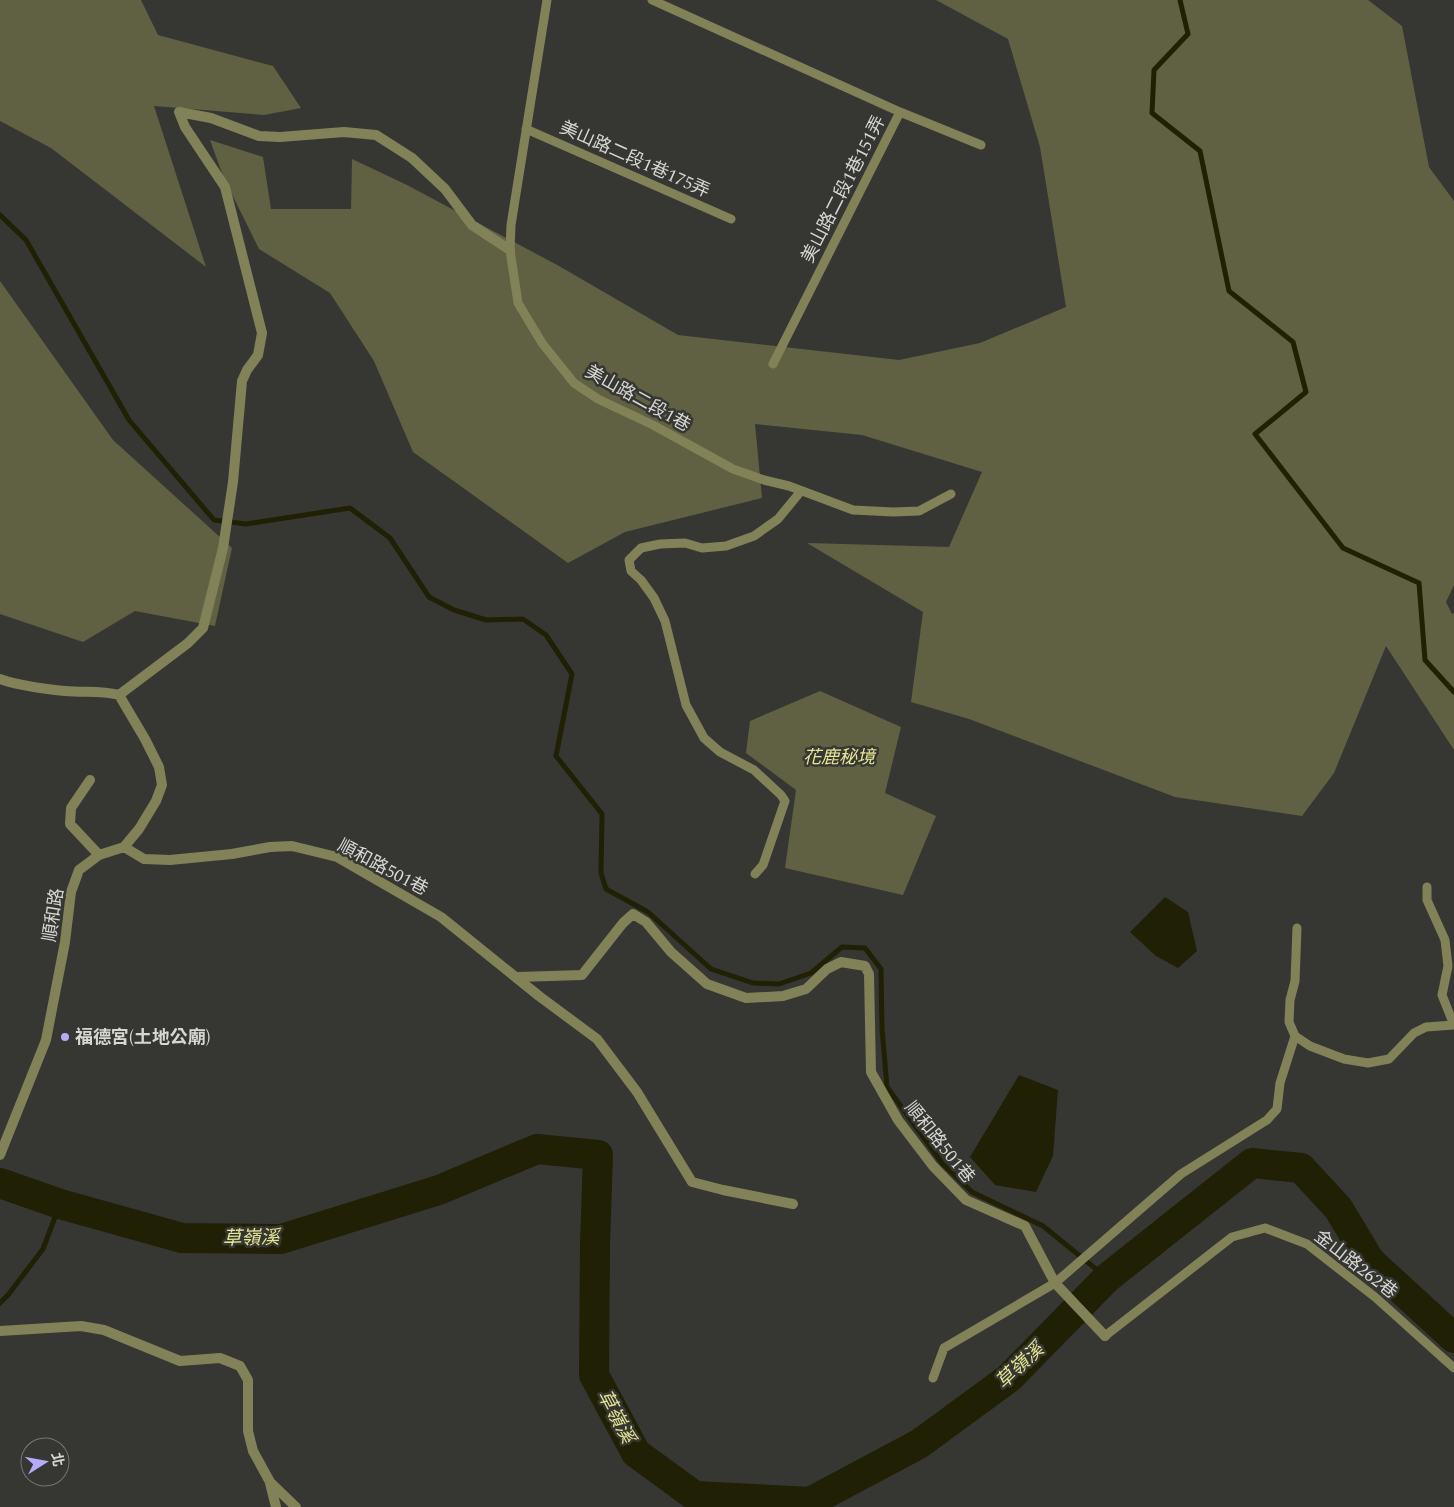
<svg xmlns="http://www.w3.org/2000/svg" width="1454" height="1507" font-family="Spectral,'Noto Sans TC',serif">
<rect width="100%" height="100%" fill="#363732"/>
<path fill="#606043" d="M 0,0 L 141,0 L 158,35 L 273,66 L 301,108 L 264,115 L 154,106 L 206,267 L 51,148 L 0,121 Z
M 936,0 L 1368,0 L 1402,26 L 1429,167 L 1454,201 L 1454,585 L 1446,602 L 1452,614 L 1454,613 L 1454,750 L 1386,646 L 1334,773 L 1302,816 L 1175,797 L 969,719 L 911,702 L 923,612 L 807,543 L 949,547 L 982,472 L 862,435 L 755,424 L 762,498 L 625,532 L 568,563 L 413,452 L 374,361 L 330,293 L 259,249 L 223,176 L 210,140 L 263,157 L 271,209 L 351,209 L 352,159 L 407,185 L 559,266 L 678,335 L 899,360 L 980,343 L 1066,307 L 1040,147 L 1008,39 Z
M 0,281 L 113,440 L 232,548 L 215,626 L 135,611 L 83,642 L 0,614 Z
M 820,691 L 901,727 L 885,793 L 936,816 L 903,895 L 785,868 L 796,790 L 746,753 L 750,721 Z"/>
<path fill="#202005" d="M 1165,897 L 1188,912 L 1197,951 L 1178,968 L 1156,956 L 1130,932 Z
M 1019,1075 L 1058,1090 L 1053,1156 L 1036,1192 L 995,1185 L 970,1157 Z"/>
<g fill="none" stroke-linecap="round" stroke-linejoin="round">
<path stroke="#202005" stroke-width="5" d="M 1180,0 L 1188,34 L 1154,70 L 1152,113 L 1200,151 L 1229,291 L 1293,342 L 1306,392 L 1255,434 L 1343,548 L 1419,583 L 1425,660 L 1454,692
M 0,215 L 26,240 L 129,420 L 214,520 L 246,524 L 350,508 L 390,538 L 429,597 L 454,610 L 486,620 L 523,619 L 546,635 L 572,674 L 556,756 L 602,814 L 601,873 L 606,889 L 648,912 L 711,969 L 753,983 L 779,984 L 811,973 L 842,947 L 865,948 L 881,969 L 882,1029 L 887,1087 L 942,1163 L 972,1192 L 1043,1226 L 1107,1278
M 0,1303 L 8,1295 L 43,1249 L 60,1204
M 691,1507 L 695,1496"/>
<path stroke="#202005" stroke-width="30" d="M 0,1183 L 60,1204 L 182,1238 L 281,1239 L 439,1190 L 537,1149 L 598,1155 L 595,1244 L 594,1375 L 636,1453 L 695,1496 L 810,1502 L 919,1444 L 1009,1378 L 1107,1278 L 1252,1163 L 1301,1168 L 1338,1208 L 1370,1261 L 1454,1338"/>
<path stroke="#828258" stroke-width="9" d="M 547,0 L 511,225 L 510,250 L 518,303 L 542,343 L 574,383 L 598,399 L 653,425 L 733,469 L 764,480 L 789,486 L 853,510 L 893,512 L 919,511 L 951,494
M 652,0 L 900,112 L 773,364
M 900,112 L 981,145
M 526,129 L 731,219
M 755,874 L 763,865 L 785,801 L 781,795 L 754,770 L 720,752 L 704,738 L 686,705 L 665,621 L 654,598 L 641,580 L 631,571 L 629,560 L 641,548 L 660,544 L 685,543 L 702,548 L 726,546 L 754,536 L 778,519 L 801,491
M 1427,887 L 1427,900 L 1445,940 L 1448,966 L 1442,995 L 1454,1025
M 1297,928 L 1295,981 L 1290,1000 L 1289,1022 L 1295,1036 L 1310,1046 L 1344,1059 L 1368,1063 L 1389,1059 L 1414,1033 L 1426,1027 L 1454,1025
M 1105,1336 L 1232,1237 L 1265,1228 L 1307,1244 L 1375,1297 L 1454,1368
M 933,1378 L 944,1348 L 1055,1283 L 1181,1174 L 1267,1120 L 1277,1109 L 1280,1083 L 1295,1036"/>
<path stroke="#828258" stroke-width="10" d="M 0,679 C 20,686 44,689 65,691 C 84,693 100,690 119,695 L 145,739 L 159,767 L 162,785 L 156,801 L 139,829 L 124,847 L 99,855 L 79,870 L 71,892 L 65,942 L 46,1040 L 0,1155
M 119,695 L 188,643 L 203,628 L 223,548 L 233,482 L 242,381 L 247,370 L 258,355 L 262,333 L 225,187 L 185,127 L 179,112 L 211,118 L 259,136 L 280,137 L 344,132 L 376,135 L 412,158 L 445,189 L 472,225 L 510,250
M 90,780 L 71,808 L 70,824 L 99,855
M 124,847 L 144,859 L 170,860 L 232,854 L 270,847 L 292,846 L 337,857 L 441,917 L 539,996 L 597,1039 L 637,1092 L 692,1182 L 723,1190 L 793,1204
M 518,977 L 582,975 L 623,923 L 633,914 L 646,922 L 671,952 L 707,984 L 746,998 L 783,996 L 806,989 L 827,969 L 841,962 L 865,966 L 869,974 L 871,1072 L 898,1120 L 933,1166 L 966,1200 L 1025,1226 L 1055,1283 L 1105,1336
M 0,1331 L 81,1326 L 104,1330 L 180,1361 L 220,1358 L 240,1366 L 248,1380 L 248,1431 L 253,1451 L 270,1482 L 296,1507
M 270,1483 L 276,1507"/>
</g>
<circle fill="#b4acf9" stroke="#363732" stroke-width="2" cx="65" cy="1037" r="5"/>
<g text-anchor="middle" stroke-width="5" stroke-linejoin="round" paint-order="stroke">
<g font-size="18" fill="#d6d6d4" stroke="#363732">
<text transform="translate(635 159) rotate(24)" y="6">美山路二段1巷175弄</text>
<text transform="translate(843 189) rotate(-63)" y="6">美山路二段1巷151弄</text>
<text transform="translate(638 398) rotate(29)" y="6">美山路二段1巷</text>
<text transform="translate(383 867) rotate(28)" y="6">順和路501巷</text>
<text transform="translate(53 915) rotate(-81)" y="6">順和路</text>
<text transform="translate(940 1142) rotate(51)" y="6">順和路501巷</text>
<text transform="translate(1356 1264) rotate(38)" y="6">金山路262巷</text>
</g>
<g font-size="18" font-style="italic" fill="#e7e695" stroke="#363732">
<text x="839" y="763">花鹿秘境</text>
</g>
<g font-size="18" font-weight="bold" fill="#d6d6d4" stroke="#363732" text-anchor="start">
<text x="75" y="1043">福德宮(土地公廟)</text>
</g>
<g font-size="19" font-style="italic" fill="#e5e593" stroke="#363732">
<text transform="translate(251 1237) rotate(-1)" y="7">草嶺溪</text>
<text transform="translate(1019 1365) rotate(-43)" y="7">草嶺溪</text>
<text transform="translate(617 1416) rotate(62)" y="7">草嶺溪</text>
</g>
</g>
<g transform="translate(45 1462) rotate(79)"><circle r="24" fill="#363732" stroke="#767773"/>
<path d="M0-4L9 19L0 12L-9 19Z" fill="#b4acf9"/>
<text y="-8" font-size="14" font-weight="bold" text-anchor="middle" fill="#d6d6d4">北</text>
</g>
</svg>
